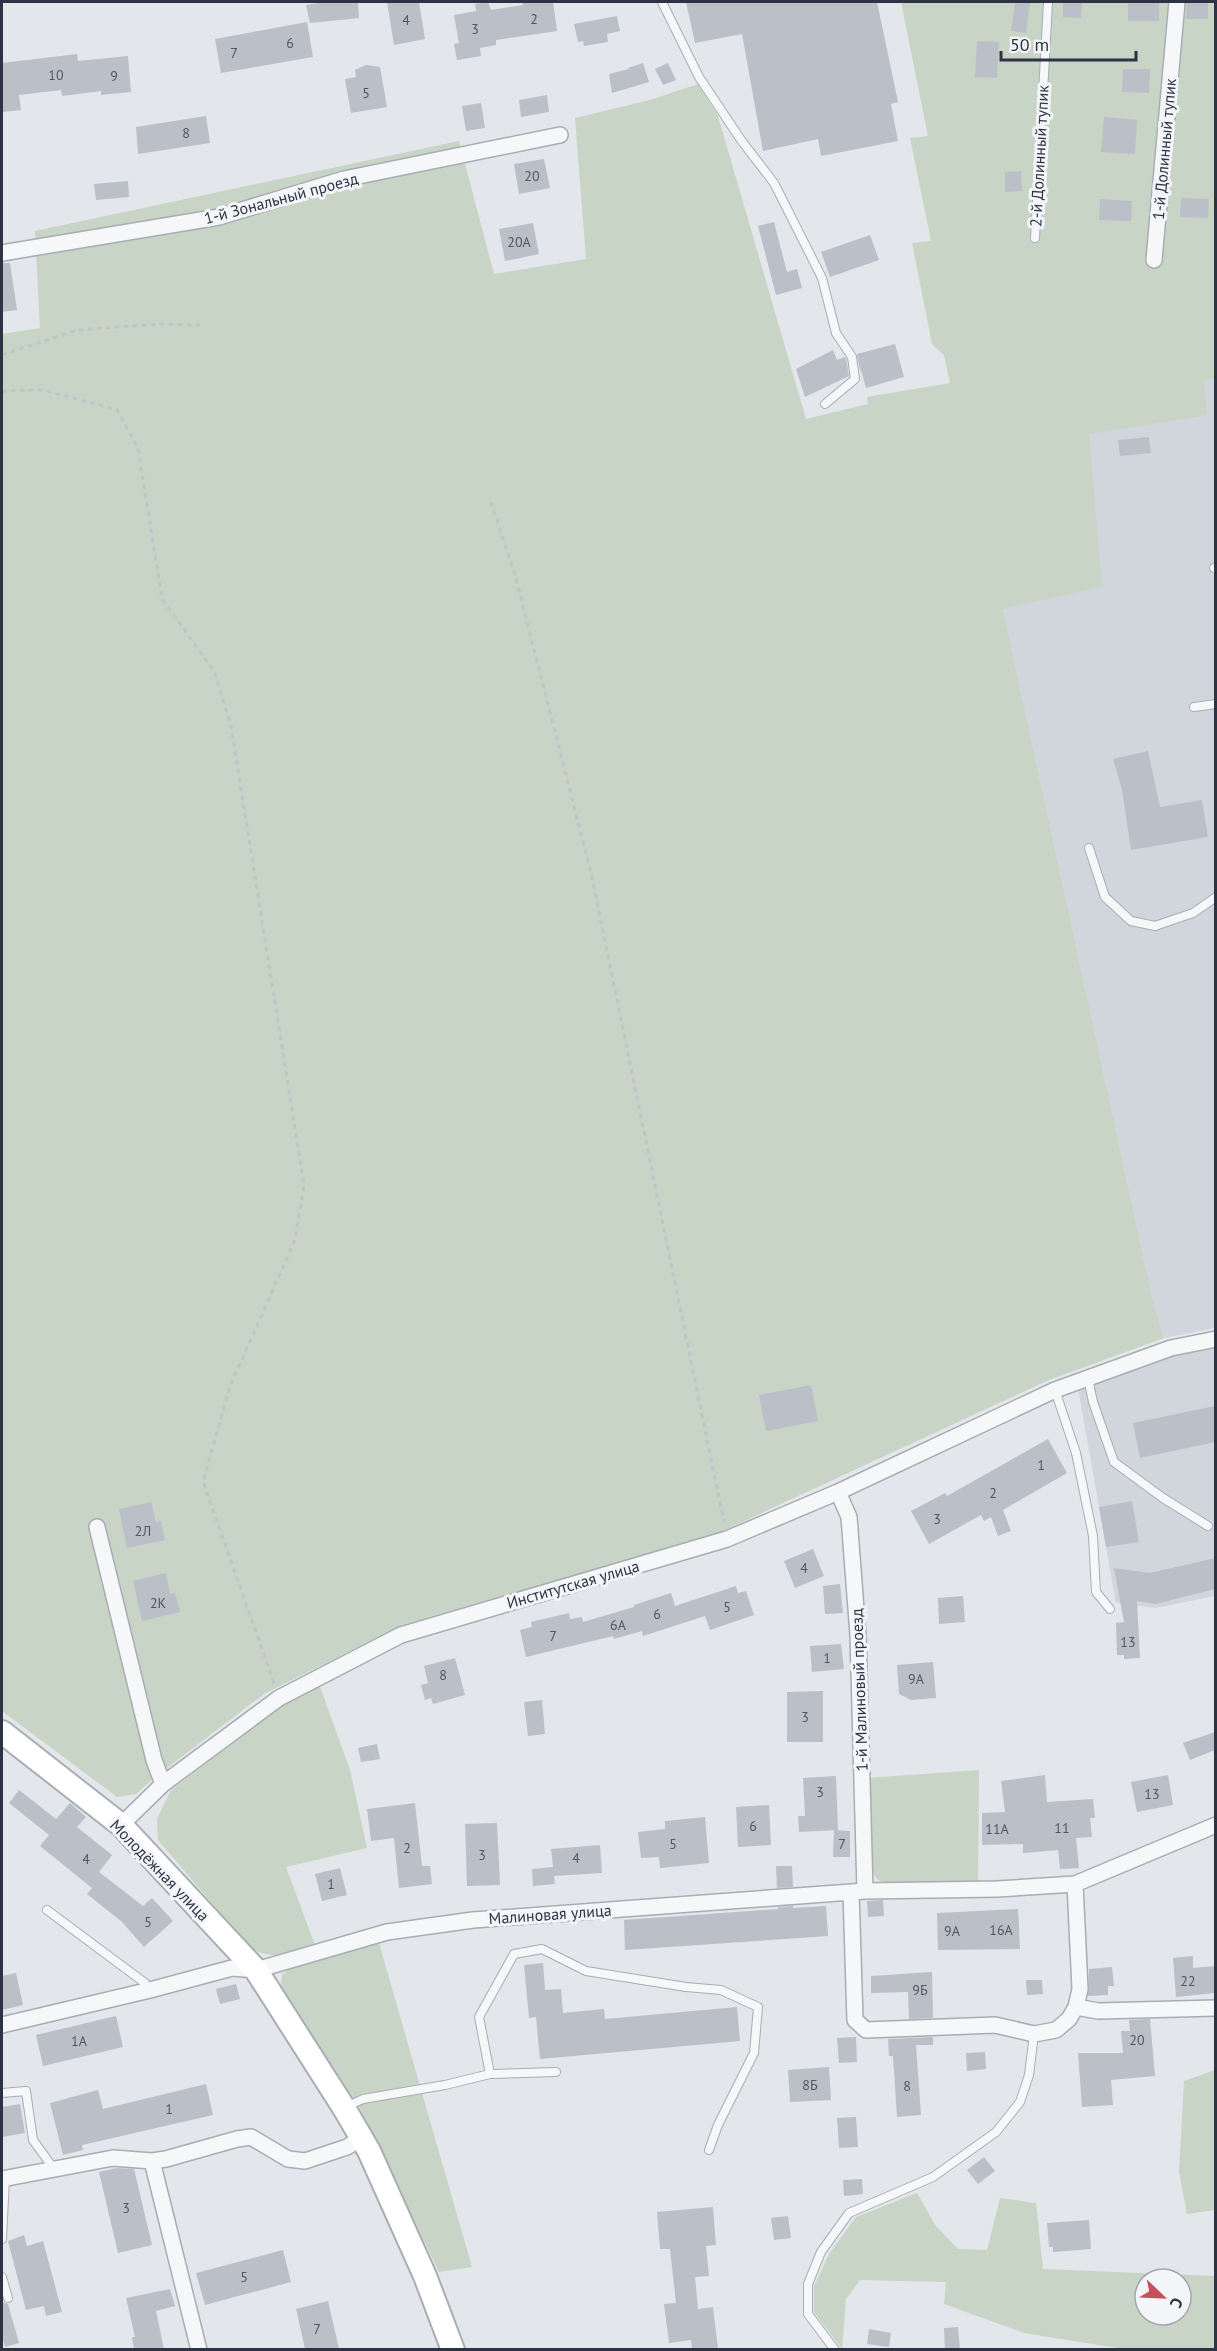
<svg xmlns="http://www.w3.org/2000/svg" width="1217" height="2351" font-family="'PT Sans',sans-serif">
<rect width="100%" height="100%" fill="#e3e6ea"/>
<path fill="#d1d5dc" d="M 932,344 L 1205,380 L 1216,378 L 1215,1328 L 1164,1338 L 1154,1306 L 1003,609 L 944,355 Z
M 1215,1346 L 1215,1596 L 1156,1608 L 1116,1603 L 1078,1388 L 1172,1355 Z"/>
<path fill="#c8d4c5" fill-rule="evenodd" d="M 901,2 L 1215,2 L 1216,378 L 1204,381 L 1207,415 L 1089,434 L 1102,587 L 1003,609 L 1154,1306 L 1164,1338 L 1049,1380 L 712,1536 L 402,1625 L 264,1694 L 154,1778 L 136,1794 L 117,1797 L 2,1711 L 2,334 L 40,328 L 35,231 L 459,141 L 494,274 L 586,259 L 575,118 L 650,100 L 698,84 L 718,116 L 806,419 L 868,404 L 867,397 L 950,383 L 944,355 L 932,344 L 912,243 L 931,241 L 910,138 L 928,136 Z
M 319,1684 L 350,1770 L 367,1848 L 286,1867 L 316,1948 C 292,1954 273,1961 250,1948 L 158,1840 L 157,1819 L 171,1790 L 284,1704 Z
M 979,1770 L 978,1882 L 886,1884 L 877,1879 L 872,1871 L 867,1778 Z
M 379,1943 L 472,2267 L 439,2272 L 361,2110 L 281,1987 L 282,1975 L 291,1967 Z
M 1215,2070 L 1215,2210 L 1187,2214 L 1179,2172 L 1184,2081 Z
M 917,2193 L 935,2225 L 958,2249 L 987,2250 L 1000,2198 L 1036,2203 L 1043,2269 L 1215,2276 L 1215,2349 L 1124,2349 L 1024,2333 L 944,2304 L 946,2282 L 860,2280 L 846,2299 L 842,2349 L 814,2312 L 814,2286 L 829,2254 L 856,2217 ZM 1145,2279 L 1181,2279 L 1181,2315 L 1145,2315 Z"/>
<path fill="#bbbfc7" d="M 326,2 L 358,2 L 359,18 L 310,23 L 306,5 Z
M 387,2 L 419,2 L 425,39 L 394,45 Z
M 488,2 L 491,10 L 523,5 L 522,2 L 553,2 L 557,31 L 496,40 L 496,45 L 480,48 L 481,56 L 457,60 L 454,44 L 459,43 L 454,15 L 476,11 L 475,4 Z
M 686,2 L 877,2 L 898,102 L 891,104 L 898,141 L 821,156 L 818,139 L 763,151 L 742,34 L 695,43 Z
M 1015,2 L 1030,3 L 1026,33 L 1011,31 Z
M 1063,2 L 1082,2 L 1081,18 L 1063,17 Z
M 1128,2 L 1159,2 L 1159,21 L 1128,21 Z
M 1187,2 L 1208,2 L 1208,19 L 1186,19 Z
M 617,16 L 620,31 L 607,34 L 608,42 L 584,46 L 583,41 L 578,42 L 574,24 Z
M 307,22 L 313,57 L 221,73 L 215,39 Z
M 977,41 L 999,42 L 997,78 L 975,77 Z
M 77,54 L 78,61 L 128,56 L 131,92 L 101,95 L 101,91 L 62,96 L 61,90 L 19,95 L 21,110 L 3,112 L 2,63 Z
M 643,63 L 649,82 L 612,93 L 609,74 L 629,69 L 628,68 Z
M 668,63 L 676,80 L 663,85 L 655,69 Z
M 366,65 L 380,67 L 387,107 L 351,113 L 345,79 L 356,77 L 355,70 Z
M 1123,69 L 1150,69 L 1149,93 L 1122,92 Z
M 547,95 L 549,112 L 521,117 L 519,100 Z
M 481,103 L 485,128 L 466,131 L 462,106 Z
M 206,116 L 210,143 L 138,154 L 136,127 Z
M 1104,117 L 1137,120 L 1135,154 L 1101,152 Z
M 544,159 L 550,188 L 519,194 L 514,164 Z
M 1021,171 L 1022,191 L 1005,192 L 1005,172 Z
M 128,181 L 129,197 L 96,200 L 94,184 Z
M 1181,198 L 1209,199 L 1208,218 L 1180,217 Z
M 1100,199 L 1132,201 L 1131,221 L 1099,220 Z
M 774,222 L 787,272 L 797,269 L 802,288 L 776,295 L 758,226 Z
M 533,223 L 539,254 L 505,261 L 499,229 Z
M 870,235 L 879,260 L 830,277 L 821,252 Z
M 2,263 L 10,263 L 17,310 L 2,312 Z
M 895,344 L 904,377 L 866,388 L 861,370 L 860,370 L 857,354 Z
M 833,350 L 837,360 L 845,357 L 846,359 L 849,376 L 805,397 L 796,369 Z
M 1149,437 L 1151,453 L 1120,456 L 1118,440 Z
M 1148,751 L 1160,807 L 1202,800 L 1208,837 L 1131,850 L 1122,790 L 1113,759 Z
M 811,1385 L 818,1421 L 766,1431 L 759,1395 Z
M 1215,1406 L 1215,1442 L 1140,1458 L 1133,1423 Z
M 1048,1439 L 1067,1473 L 1003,1510 L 1011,1531 L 998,1536 L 991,1517 L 984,1521 L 981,1515 L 929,1544 L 911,1511 L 945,1493 L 947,1496 Z
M 1132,1501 L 1139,1542 L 1106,1547 L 1099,1507 Z
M 151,1502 L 156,1522 L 161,1521 L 165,1540 L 127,1548 L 119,1509 Z
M 813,1549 L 824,1576 L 795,1588 L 784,1561 Z
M 1215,1558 L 1215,1589 L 1156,1604 L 1137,1601 L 1140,1658 L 1124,1659 L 1124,1655 L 1117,1655 L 1116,1623 L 1124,1622 L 1114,1568 L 1150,1573 Z
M 166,1573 L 170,1594 L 175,1593 L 180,1612 L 142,1621 L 133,1581 Z
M 840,1584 L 843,1613 L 825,1614 L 823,1586 Z
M 736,1586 L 738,1593 L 746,1591 L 754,1615 L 710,1630 L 705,1616 L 643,1636 L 642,1631 L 614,1639 L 613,1636 L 526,1657 L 520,1630 L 532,1627 L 531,1622 L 569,1613 L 570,1619 L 582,1617 L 583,1622 L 634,1607 L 634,1605 L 671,1593 L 675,1606 Z
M 963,1596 L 965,1622 L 939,1624 L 938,1598 Z
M 841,1644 L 844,1669 L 812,1672 L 810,1646 Z
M 455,1658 L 465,1695 L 433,1704 L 431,1698 L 425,1700 L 421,1685 L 428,1683 L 424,1666 Z
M 933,1662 L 936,1698 L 911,1700 L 899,1694 L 897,1665 Z
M 823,1691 L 823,1742 L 787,1742 L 787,1692 Z
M 542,1700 L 545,1734 L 528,1736 L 524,1702 Z
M 1215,1732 L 1215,1750 L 1190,1760 L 1183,1743 Z
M 377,1744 L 380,1759 L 361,1762 L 358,1748 Z
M 1045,1775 L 1047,1802 L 1093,1799 L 1095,1818 L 1090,1818 L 1092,1837 L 1076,1838 L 1079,1868 L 1060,1869 L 1058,1850 L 1023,1853 L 1023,1844 L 982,1845 L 982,1813 L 1005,1812 L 1001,1781 Z
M 1168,1775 L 1173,1805 L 1137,1812 L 1131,1782 Z
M 836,1776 L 838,1830 L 799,1832 L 798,1816 L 805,1816 L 803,1778 Z
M 19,1790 L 56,1819 L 70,1803 L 86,1817 L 77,1827 L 112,1855 L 99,1872 L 143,1906 L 152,1898 L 173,1921 L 144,1947 L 122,1922 L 87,1894 L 92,1888 L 40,1846 L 49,1835 L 9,1803 Z
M 415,1803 L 422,1866 L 430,1866 L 432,1884 L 399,1888 L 394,1838 L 371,1841 L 367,1809 Z
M 769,1805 L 771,1845 L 738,1847 L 736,1807 Z
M 705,1817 L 709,1863 L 660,1868 L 659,1857 L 641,1858 L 638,1832 L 665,1829 L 665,1821 Z
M 497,1823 L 500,1885 L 467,1886 L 465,1824 Z
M 834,1830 L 850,1831 L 850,1857 L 833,1857 Z
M 600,1845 L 602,1873 L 554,1876 L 555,1884 L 533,1886 L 532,1869 L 553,1867 L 551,1849 Z
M 776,1866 L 792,1866 L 793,1887 L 777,1888 Z
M 340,1868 L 347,1895 L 322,1901 L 315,1874 Z
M 883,1900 L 884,1916 L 868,1917 L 867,1901 Z
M 793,1906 L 793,1908 L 826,1906 L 828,1936 L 625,1950 L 624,1920 L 778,1909 L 778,1907 Z
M 1018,1909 L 1020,1949 L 938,1950 L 937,1913 Z
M 1193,1956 L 1193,1968 L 1215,1966 L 1215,1993 L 1176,1997 L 1173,1958 Z
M 543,1963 L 545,1990 L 561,1989 L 563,2013 L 604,2009 L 605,2019 L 737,2007 L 740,2041 L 540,2059 L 536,2017 L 529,2018 L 524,1965 Z
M 1112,1967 L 1114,1986 L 1108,1986 L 1108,1995 L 1088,1996 L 1089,1969 Z
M 932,1972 L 933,2018 L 909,2019 L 908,1992 L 871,1993 L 871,1976 Z
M 16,1973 L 23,2005 L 2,2010 L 2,1976 Z
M 1026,1980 L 1042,1980 L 1043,1994 L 1027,1995 Z
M 236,1984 L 240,1999 L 220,2004 L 216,1989 Z
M 116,2016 L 123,2047 L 43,2066 L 36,2035 Z
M 1150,2019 L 1155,2076 L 1111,2080 L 1113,2105 L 1082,2107 L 1078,2053 L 1123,2053 L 1121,2031 L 1130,2031 L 1129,2020 Z
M 856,2037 L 857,2062 L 839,2063 L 837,2038 Z
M 933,2037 L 933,2045 L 916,2045 L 921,2115 L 897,2117 L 893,2056 L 889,2056 L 888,2039 Z
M 985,2052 L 986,2069 L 967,2071 L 966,2053 Z
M 829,2067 L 831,2100 L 790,2102 L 788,2070 Z
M 206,2084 L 213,2115 L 82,2145 L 83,2150 L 63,2155 L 50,2103 L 98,2090 L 103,2109 Z
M 20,2104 L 25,2133 L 2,2137 L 2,2107 Z
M 856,2117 L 858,2147 L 839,2148 L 837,2118 Z
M 984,2157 L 995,2171 L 978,2184 L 967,2170 Z
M 117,2168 L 134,2169 L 152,2245 L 118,2253 L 99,2172 Z
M 862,2179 L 863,2194 L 844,2196 L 843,2180 Z
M 713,2207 L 716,2245 L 706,2246 L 709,2276 L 695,2277 L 698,2309 L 713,2307 L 718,2349 L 692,2349 L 691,2340 L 669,2343 L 664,2304 L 676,2303 L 670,2249 L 660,2249 L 657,2212 Z
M 788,2216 L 791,2238 L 774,2240 L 771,2218 Z
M 1089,2220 L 1091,2249 L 1053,2252 L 1053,2247 L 1049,2247 L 1047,2223 Z
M 24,2235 L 27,2246 L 43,2241 L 62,2312 L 46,2316 L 44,2306 L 26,2310 L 8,2241 Z
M 283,2250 L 291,2282 L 205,2305 L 196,2273 Z
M 170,2289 L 175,2306 L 156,2311 L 164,2349 L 134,2349 L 132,2337 L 135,2337 L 126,2298 Z
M 2,2297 L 3,2302 L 8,2304 L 19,2343 L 5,2347 L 2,2336 Z
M 328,2301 L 339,2349 L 305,2349 L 296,2309 Z
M 958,2327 L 960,2349 L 945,2349 L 944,2328 Z
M 869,2329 L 891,2333 L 889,2347 L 867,2344 Z"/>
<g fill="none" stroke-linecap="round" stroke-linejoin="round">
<defs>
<path id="lane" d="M 662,2 L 699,77 L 741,140 L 774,183 L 822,278 L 836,333 L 852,357 L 855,379 L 825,404
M 1035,238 L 1048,2
M 1214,568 L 1216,567
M 1194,707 L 1216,704
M 1089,848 L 1105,897 L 1131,921 L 1155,926 L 1193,913 L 1216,897
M 1088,1378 L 1093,1402 L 1114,1462 L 1163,1498 L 1208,1526
M 1055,1390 L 1076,1453 L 1093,1536 L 1096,1592 L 1110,1609
M 47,1910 L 145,1983 L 150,1990
M 490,2074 L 479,2017 L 514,1954 L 542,1949 L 586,1971 L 686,1987 L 721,1990 L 758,2007 L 754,2053 L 718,2125 L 709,2150
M 2,2093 L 26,2091 L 33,2140 L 54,2169
M 346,2107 L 363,2099 L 445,2085 L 490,2074 L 556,2072
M 2,2239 L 5,2178
M 2,2277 L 8,2298
M 835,2350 L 808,2314 L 808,2284 L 821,2252 L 849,2213 L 933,2177 L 996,2132 L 1020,2102 L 1029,2075 L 1034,2034"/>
<path id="street" d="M 2,253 L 219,217 L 344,179 L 560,135
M 1154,260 L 1177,2
M 838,1492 L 849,1517 L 858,1635 L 865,1891
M 97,1527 L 154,1760 L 163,1784
M 121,1825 L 163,1784 L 279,1698 L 401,1635 L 727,1539 L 838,1492 L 1055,1390 L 1171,1348 L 1216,1339
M 851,1892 L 855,2020 L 866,2030 L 995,2025 L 1034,2034 L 1056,2030 L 1069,2019 L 1076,2007 L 1080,1989 L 1075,1884
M 1076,2007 L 1098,2011 L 1216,2008
M 2,2025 L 150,1990 L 232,1968 L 256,1970 L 387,1932 L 473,1920 L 865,1891 L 997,1889 L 1075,1884 L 1216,1825
M 152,2161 L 199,2350
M 2,2179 L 113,2158 L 152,2161 L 166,2159 L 237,2139 L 251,2137 L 288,2159 L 305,2161 L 347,2147 L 361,2138"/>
<path id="secondary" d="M 2,1732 L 121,1825 L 256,1970 L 344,2108 L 369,2151 L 425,2276 L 453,2350"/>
</defs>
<use href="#lane" stroke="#a8adb4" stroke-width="10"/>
<use href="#street" stroke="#a8adb4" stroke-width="18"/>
<use href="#secondary" stroke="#a8adb4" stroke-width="26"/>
<path stroke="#c1c4c9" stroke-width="3" stroke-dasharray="4.5 4.5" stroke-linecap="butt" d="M 2,355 L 77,330 L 160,324 L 202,325
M 2,391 L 44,390 L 117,410 L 138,448 L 162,599 L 214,671 L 231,726 L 304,1185 L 295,1240 L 230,1386 L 203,1482 L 274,1683
M 491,502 L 515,575 L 591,873 L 724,1522"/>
<use href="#lane" stroke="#f6f7f9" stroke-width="8"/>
<use href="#street" stroke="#f6f7f9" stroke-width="15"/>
<use href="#secondary" stroke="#fff" stroke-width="22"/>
</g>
<g text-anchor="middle" stroke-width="6" stroke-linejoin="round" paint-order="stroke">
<g font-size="14" fill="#505663">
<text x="534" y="24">2</text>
<text x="406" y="25">4</text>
<text x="475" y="34">3</text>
<text x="290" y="48">6</text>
<text x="234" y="58">7</text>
<text x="56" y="80">10</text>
<text x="114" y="81">9</text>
<text x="366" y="98">5</text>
<text x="186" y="138">8</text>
<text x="532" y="181">20</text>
<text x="519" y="247">20А</text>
<text x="1041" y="1470">1</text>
<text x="993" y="1498">2</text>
<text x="937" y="1524">3</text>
<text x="143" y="1536">2Л</text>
<text x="804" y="1573">4</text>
<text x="158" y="1608">2К</text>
<text x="727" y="1612">5</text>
<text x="657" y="1619">6</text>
<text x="618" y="1630">6А</text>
<text x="553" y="1641">7</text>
<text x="1128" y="1647">13</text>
<text x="827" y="1663">1</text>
<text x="443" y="1680">8</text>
<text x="916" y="1684">9А</text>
<text x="805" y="1722">3</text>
<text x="820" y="1797">3</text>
<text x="1152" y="1799">13</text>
<text x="753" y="1831">6</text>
<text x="1062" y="1833">11</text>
<text x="997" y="1834">11А</text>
<text x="673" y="1849">5</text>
<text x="842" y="1849">7</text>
<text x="407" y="1853">2</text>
<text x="482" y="1860">3</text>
<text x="576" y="1863">4</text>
<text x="86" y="1864">4</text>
<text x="331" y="1889">1</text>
<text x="148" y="1927">5</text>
<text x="1001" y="1935">16А</text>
<text x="952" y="1936">9А</text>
<text x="1188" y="1986">22</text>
<text x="920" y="1995">9Б</text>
<text x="1137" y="2045">20</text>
<text x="79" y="2046">1А</text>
<text x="810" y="2090">8Б</text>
<text x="907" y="2091">8</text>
<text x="169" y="2114">1</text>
<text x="126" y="2213">3</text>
<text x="244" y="2282">5</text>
<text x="317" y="2334">7</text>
</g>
<g font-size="16" fill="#2c3342" stroke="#f3f5f8">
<text transform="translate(1164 149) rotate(-85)" y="6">1-й Долинный тупик</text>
<text transform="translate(1039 156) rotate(-87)" y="6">2-й Долинный тупик</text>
<text transform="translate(281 198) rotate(-15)" y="6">1-й Зональный проезд</text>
<text transform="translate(573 1584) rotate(-16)" y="6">Институтская улица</text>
<text transform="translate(859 1690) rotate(-92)" y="6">1-й Малиновый проезд</text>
<text transform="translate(160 1870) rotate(46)" y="6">Молодёжная улица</text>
<text transform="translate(550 1914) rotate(-4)" y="6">Малиновая улица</text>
</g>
</g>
<rect width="1217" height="2351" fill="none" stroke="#2c3342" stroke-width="6"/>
<g transform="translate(1163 2297) rotate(113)"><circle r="28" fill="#f3f5f8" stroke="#a3a7af" stroke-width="1.5"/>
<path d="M0-4.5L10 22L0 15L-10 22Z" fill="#c7515b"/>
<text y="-9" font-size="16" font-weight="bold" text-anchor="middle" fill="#2c3342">С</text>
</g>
<path d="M1001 51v9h135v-9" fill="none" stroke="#2c3342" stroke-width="3"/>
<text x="1010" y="51" font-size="18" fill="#2c3342" stroke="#f3f5f8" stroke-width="4.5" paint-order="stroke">50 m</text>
</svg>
